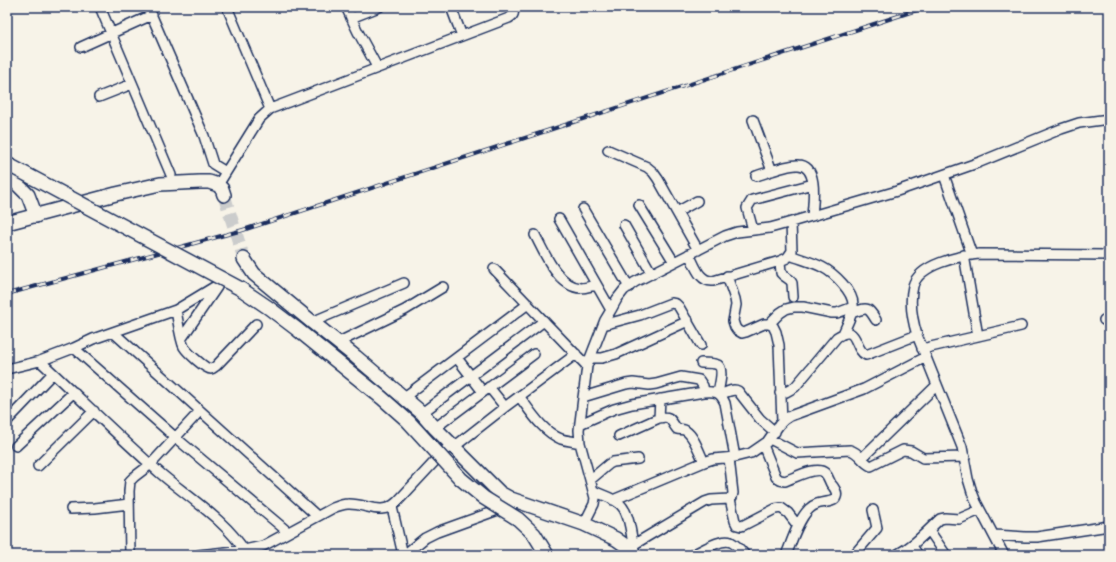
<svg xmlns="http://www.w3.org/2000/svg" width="1116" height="562" font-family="Mali,sans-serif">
<rect width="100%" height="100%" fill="#f7f3e8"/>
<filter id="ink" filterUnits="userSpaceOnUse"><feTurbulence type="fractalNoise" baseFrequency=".025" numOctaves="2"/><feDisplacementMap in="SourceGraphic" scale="8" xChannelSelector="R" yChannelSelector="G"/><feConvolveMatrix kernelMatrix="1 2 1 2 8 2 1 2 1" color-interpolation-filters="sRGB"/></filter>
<g filter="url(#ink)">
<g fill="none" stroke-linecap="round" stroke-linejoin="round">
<path stroke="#cbcccc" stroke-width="13" stroke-dasharray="13 6" stroke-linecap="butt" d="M 224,195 L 244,259"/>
<defs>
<path id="street" d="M 100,7 L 171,175
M 148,7 L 204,136 L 213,164 L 226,172
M 227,7 L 270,109
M 346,7 L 358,32 L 377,67
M 451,7 L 462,36
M 351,18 L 379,7
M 81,47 L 152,15
M 99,97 L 132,84
M 753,120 L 772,171
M 608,150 L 647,167 L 653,172 L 658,179 L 698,250
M 944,175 L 972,255
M 756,176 C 766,173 789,164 798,165 C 819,165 813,203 812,216
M 218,185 L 259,119 L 270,109 L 509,18 C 514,15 514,13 513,7
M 639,205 L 674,262
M 583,209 L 629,287
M 677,212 L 697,201
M 559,219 L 611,310
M 624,225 L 652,274
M 753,230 L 747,208 L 752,200 L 813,184
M 535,235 C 544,252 558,287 581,288 C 586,288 591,286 596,285
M 689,254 C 695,265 699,282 713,281 L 780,261 L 787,258 L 792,251 L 791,222
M 790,255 C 800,259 812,262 822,267 C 834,273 855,293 853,307 C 852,316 846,326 843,334
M 964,255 L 978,336
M 780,261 L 781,273 L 783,275 L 790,280 L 792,283 L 793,297
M 494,269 L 587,366
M 727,276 L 735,299 L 736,305 L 733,321 L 735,327 L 737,330 L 742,333 L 746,332 L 764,324 L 769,324 L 773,326 L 776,332 L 779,345 L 782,422
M 176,310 C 178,320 180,339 184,347 C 187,352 205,369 211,369 C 213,369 214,367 216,366 L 256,324
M 851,313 C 867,308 867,305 876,320
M 1104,320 L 1109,319
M 312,322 L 404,283
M 769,324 L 780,313 L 786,309 L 794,307 L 803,307 L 832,313 L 837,313 L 853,307
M 603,325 L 640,315 L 671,303 L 676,304 L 679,307 L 701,345
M 113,332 L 317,516
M 182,338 L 217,287
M 337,343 L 405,310 L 443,287
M 74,348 L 176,438 L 288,532
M 922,349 L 1021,326
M 457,358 L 483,392
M 591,358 L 602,358 L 616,354 L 688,321
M 40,361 C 80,398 119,437 160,473 C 188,497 227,521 246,553
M 701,363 C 706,363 714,363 718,365 C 724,369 719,387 718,393
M 7,369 L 40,361 L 74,348 L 93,339 L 176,310 L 219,284
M 489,387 L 505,407
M 780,393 L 786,392 L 795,387 L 837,337 C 859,323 853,349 866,355 L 917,335
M 720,395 C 725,393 732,388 738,391 L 760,419 L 775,432
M 519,396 C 531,412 542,431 561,439 C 567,441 574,441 580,443
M 583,397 L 626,384 L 633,383 L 649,385 L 656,384 L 681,377 L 699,380 L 703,386 L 704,392
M 403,398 L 528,304
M 422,413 L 544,321
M 659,418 L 660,399
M 7,421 L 53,373
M 580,424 L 614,409 L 632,404 L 704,392 C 716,391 720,392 725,403 L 735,457
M 435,428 L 534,354
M 619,436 L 659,418 C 672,415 670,421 677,429 C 680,430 684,429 686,431 C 694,436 700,454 704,462
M 770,439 L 797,453 L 850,450 C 859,452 863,463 871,466 L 903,450 L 911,451 L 923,458 L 965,457
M 763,445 L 776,477 L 780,480 L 785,481 C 794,478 817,465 825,473 C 828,476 829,480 831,484 C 834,487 838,493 836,497 C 834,503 822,502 817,504 C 814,505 811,507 809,509 C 798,520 792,541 786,555
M 16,446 L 74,392
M 454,447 L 505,407 L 576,354
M 862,458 L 937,385
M 38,466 L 94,411
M 590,480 L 609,464 L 613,462 L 638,459
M 594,491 C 601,495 611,497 617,502 C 630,509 631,536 634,550
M 730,499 L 735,521 L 737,525 L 741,526 L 744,525 L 775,509 L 781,508 L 788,513 L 798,526
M 613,500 L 704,462 L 713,459 L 735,457 L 751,453 L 767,442 L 779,425 L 784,420 L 790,416 L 864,389 L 926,357
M 392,507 L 403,555
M 71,509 L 95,508 L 129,504
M 584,524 L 594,504 L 595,498 L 580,443 L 579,430 L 587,366 L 605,320 L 611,310 L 617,299 L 624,290 L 635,282 L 725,236 L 737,232 L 770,228 L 781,225 L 897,191 L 923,182 L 980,162 L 1061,129 L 1079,123 L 1109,119
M 929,530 L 946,555
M 994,535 L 1025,537 L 1037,537 L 1109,526
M 633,545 L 705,502 L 711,500 L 730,499 L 732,497 L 733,493 L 729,458
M 912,546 L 918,555
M 130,555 L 129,491 L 130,481 L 134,477 L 151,464 L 200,411
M 199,555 L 244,550 L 263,546 L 333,508 C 338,506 343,504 348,504 C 366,503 381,517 397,502 L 451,444
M 404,555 L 425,538 L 437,532 L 520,502
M 692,555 C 702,551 720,538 731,542 C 737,545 741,550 745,555
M 854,555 L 877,528 L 873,510
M 896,555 C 914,546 926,532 940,519 L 945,518 L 959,519 L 980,510
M 1004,555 L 976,502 L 972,492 L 968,479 L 962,447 L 917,335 C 912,319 909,303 913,286 C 919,264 959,256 979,254 L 1109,255"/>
<path id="secondary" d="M 7,175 L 12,179 L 28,195 L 36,216
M 7,223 L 116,194 L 160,184 L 200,182 L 209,182 L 218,185 L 222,189 L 224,195
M 244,259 L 254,274 L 312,322 L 356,357 L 422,413 L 435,428 L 500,493 L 511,499 L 584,524 L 616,539 L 626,546 L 635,555"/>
</defs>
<use href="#street" stroke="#1b2f5e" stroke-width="12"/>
<use href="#secondary" stroke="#1b2f5e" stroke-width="16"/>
<use href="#street" stroke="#f7f3e8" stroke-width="9"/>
<use href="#secondary" stroke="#f7f3e8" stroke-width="13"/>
<defs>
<path id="rail" d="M 7,294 L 243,230 L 926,7"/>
</defs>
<use href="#rail" stroke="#1b2f5e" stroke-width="4"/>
<use href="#rail" stroke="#f7f3e8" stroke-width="2.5" stroke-dasharray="8" stroke-linecap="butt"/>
<defs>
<path id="secondary-bridge" d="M 7,164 L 241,289 L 269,308 L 298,330 L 382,398 L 408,421 L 461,479 L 484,498 L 518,519 L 534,534 L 547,555"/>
</defs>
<use href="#secondary-bridge" stroke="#1b2f5e" stroke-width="16" stroke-linecap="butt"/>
<use href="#secondary-bridge" stroke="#f7f3e8" stroke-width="13"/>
</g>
</g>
<rect width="1116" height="562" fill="none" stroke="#f7f3e8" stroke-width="24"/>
<rect x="12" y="12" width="1092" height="538" fill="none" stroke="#1b2f5e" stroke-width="1.5" filter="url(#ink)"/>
</svg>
